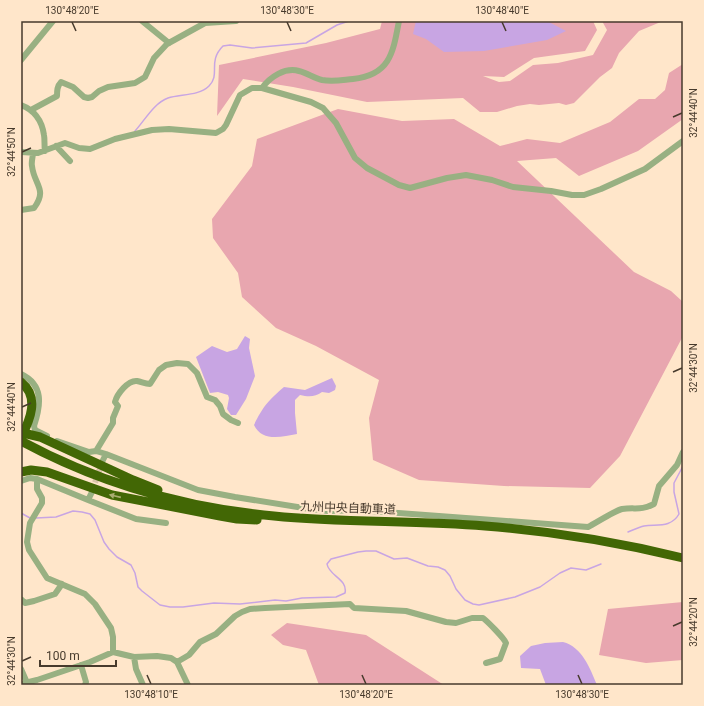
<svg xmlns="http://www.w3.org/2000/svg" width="704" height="706" font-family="Roboto,'Noto Sans JP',sans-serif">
<rect width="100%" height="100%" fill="#ffe6ca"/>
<path fill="#e8a6af" d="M 382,21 L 593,21 L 597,30 L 585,51 L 534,58 L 504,77 L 483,76 L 499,82 L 510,81 L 533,65 L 558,63 L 593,55 L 607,30 L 602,21 L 663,21 L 639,31 L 619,53 L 612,68 L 600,77 L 574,103 L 566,105 L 559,103 L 539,105 L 530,104 L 517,106 L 497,112 L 480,112 L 463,98 L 367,102 L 293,87 L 243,79 L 217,116 L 219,65 L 326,43 L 380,29 Z
M 683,64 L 683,119 L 638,151 L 579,176 L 556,158 L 517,161 L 634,272 L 671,291 L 683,302 L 683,336 L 620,456 L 590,488 L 504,486 L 419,480 L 373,460 L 369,418 L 379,380 L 316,346 L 276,328 L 242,297 L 238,273 L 213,238 L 212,219 L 252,166 L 257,139 L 338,109 L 402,121 L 454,119 L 500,146 L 527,139 L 560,143 L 610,122 L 639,99 L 655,99 L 665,90 L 669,73 Z
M 683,602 L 683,660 L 646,663 L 599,655 L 608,609 Z
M 287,623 L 366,635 L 444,685 L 319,685 L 306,650 L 283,645 L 271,635 Z"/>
<path fill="#c8a5e3" d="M 416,21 L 547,21 L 566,31 L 547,40 L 484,51 L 444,52 L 426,39 L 413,34 Z
M 245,336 L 250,339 L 249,348 L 255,376 L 246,399 L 236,415 L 231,415 L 227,409 L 229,398 L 228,395 L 218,392 L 210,393 L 196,357 L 212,346 L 227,352 L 237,349 Z
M 332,378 L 336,386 L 335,390 L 329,393 L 322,392 C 315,397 309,397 300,395 L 295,400 L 295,413 L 297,434 C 281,437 262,442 254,425 C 263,406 269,400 284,387 L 305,390 Z
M 563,642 C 582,647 590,668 597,685 L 546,685 L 540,669 L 521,668 L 520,656 L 531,646 L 545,643 Z"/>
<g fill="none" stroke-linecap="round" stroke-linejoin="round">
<path stroke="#c8a5e3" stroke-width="1.5" d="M 135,131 C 145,120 154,103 168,98 C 180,94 199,96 209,86 C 221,74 207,62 223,46 L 230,45 L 252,48 L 306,43 L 337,25 L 349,21
M 21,513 L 30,518
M 36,518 L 56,517 L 73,511 L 82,512 L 90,514 L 95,520 L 104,542 L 109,549 L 117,557 L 131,565 L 135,573 L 138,587 L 142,591 L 160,605 L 170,607 L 183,607 L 214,603 L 240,604 L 275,600 L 286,601 L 302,598 L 336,597 L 345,593 C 348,579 329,576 327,564 L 331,559 L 358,552 L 366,551 L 376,551 L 394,559 L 407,558 L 428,566 L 438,567 L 445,570 L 450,576 L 456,589 L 465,600 L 473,604 L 479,605 L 515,597 L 540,587 L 560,573 L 571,568 L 586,570 L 601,564
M 628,532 C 633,530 639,527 644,526 C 657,524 671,528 679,514 L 674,492 L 674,483 L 683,466"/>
<path stroke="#dac4aa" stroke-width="6" stroke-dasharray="6 3" stroke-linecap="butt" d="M 92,491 L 102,463"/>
<path stroke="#98b082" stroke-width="6" d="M 142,21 L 169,43
M 21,60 L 53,21
M 262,88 C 270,77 285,67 299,71 C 307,73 314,78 322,80 C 333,82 342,80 353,79 C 390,75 393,53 399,21
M 21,105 C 34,110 42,121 44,135 C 45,140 44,146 45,151
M 31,110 L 57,96 C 57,91 57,86 61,82 L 73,87 L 84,97 L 88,98 L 92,97 L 99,91 L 108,87 L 135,83 L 145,77 L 154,58 L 167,44 L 205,23 L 236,21
M 56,146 L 70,161
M 21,152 L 38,153 L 65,143 L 79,148 L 90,149 L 115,139 L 152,130 L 169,129 L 216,133 L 223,129 L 226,125 L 240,95 L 252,88 L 262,88 L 311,102 L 323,108 L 336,123 L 355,158 L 367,168 L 399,185 L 410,188 L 447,178 L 466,175 L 492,180 L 513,187 L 551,191 L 572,195 L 584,195 L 601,189 L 645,169 L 683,141
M 21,210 L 34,208 C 48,189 34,185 32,166 C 31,162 33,157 33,153
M 21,374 C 44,385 41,405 34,426 L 35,430 L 47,436
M 57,441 L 89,452 L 96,451
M 106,454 L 198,490 L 235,497 L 310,509 L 328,511 L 358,510 L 588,527 C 596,523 614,511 622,509 C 636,507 640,511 654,504 L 659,486 L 677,465 L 683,452
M 102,462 L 106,454 L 96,451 L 113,423 L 113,418 L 118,406 L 115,402 C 117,394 128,380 137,381 C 142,382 145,384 150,384 L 159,370 L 166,365 L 177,363 L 188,364 L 197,373 L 207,397 L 215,400 L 220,406 L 223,414 L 231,420 L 238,423
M 37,479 L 37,489 L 42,498 L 42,503 L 30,523 L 27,542 L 29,550 L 47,578 L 85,594 L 95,604 L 111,628 L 113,637 L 113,652
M 21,481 L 30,478 L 37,479 L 88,500
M 92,492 L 88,500 L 136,519 L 166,523
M 22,600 L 25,603 L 34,601 L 55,594 L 62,584
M 134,657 L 136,669 L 143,685
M 177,662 L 189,655 L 200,642 L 216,634 L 235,616 L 242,612 L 250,609 L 265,608 L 350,604 L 354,608 L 406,611 L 446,622 L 456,623 L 472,618 L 483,618 C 488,622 504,638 506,643 L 500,659 L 486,663
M 81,665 L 86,682 L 85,685
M 21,669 L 28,685
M 21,684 L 37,680 L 90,662 L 113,652 L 134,657 L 157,656 L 171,658 L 177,662 L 188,685"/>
<path stroke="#426705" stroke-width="9" d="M 21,382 C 40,397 30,420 21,438
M 23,433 L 40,437 L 133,480 L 158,490
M 21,441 C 99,483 186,508 274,516 C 344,523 415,520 485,526 C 552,531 618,542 683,558
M 21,472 L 31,470 L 47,472 L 112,495 L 220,516 L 237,519 L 257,520"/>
</g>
<defs><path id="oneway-solid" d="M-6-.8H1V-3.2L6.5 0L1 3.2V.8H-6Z"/></defs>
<use fill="#aaad71" href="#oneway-solid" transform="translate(115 496) rotate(-167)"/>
<path fill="none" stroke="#473a2c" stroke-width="1.5" d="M 72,22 L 76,31M 287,22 L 291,31M 502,22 L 506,31M 673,117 L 682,113M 22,152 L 31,148M 673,372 L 682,368M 22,407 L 31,403M 673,626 L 682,622M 22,661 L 31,657M 147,675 L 151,684M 362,675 L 366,684M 578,675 L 582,684"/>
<g text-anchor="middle" stroke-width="4" stroke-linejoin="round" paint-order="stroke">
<g font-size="12" fill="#473a2c" stroke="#ffe6ca">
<text transform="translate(348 508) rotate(2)" y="4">九州中央自動車道</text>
</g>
</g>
<rect width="704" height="706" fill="none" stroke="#ffe6ca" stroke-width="44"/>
<path d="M40 660v6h76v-6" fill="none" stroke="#473a2c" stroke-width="2"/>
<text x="46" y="660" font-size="12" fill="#473a2c" stroke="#ffe6ca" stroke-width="3" paint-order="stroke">100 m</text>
<rect x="22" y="22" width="660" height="662" fill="none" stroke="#473a2c" stroke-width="1.5"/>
<g font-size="10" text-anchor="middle" fill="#473a2c">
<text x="72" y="14">130°48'20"E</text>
<text x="287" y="14">130°48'30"E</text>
<text x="502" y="14">130°48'40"E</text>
<text transform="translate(693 113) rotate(-90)" y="4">32°44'40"N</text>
<text transform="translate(11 152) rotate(-90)" y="4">32°44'50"N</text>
<text transform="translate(693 368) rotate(-90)" y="4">32°44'30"N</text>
<text transform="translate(11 407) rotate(-90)" y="4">32°44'40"N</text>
<text transform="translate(693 622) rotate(-90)" y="4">32°44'20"N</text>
<text transform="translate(11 661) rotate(-90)" y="4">32°44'30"N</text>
<text x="151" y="698">130°48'10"E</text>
<text x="366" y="698">130°48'20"E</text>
<text x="582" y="698">130°48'30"E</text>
</g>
</svg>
